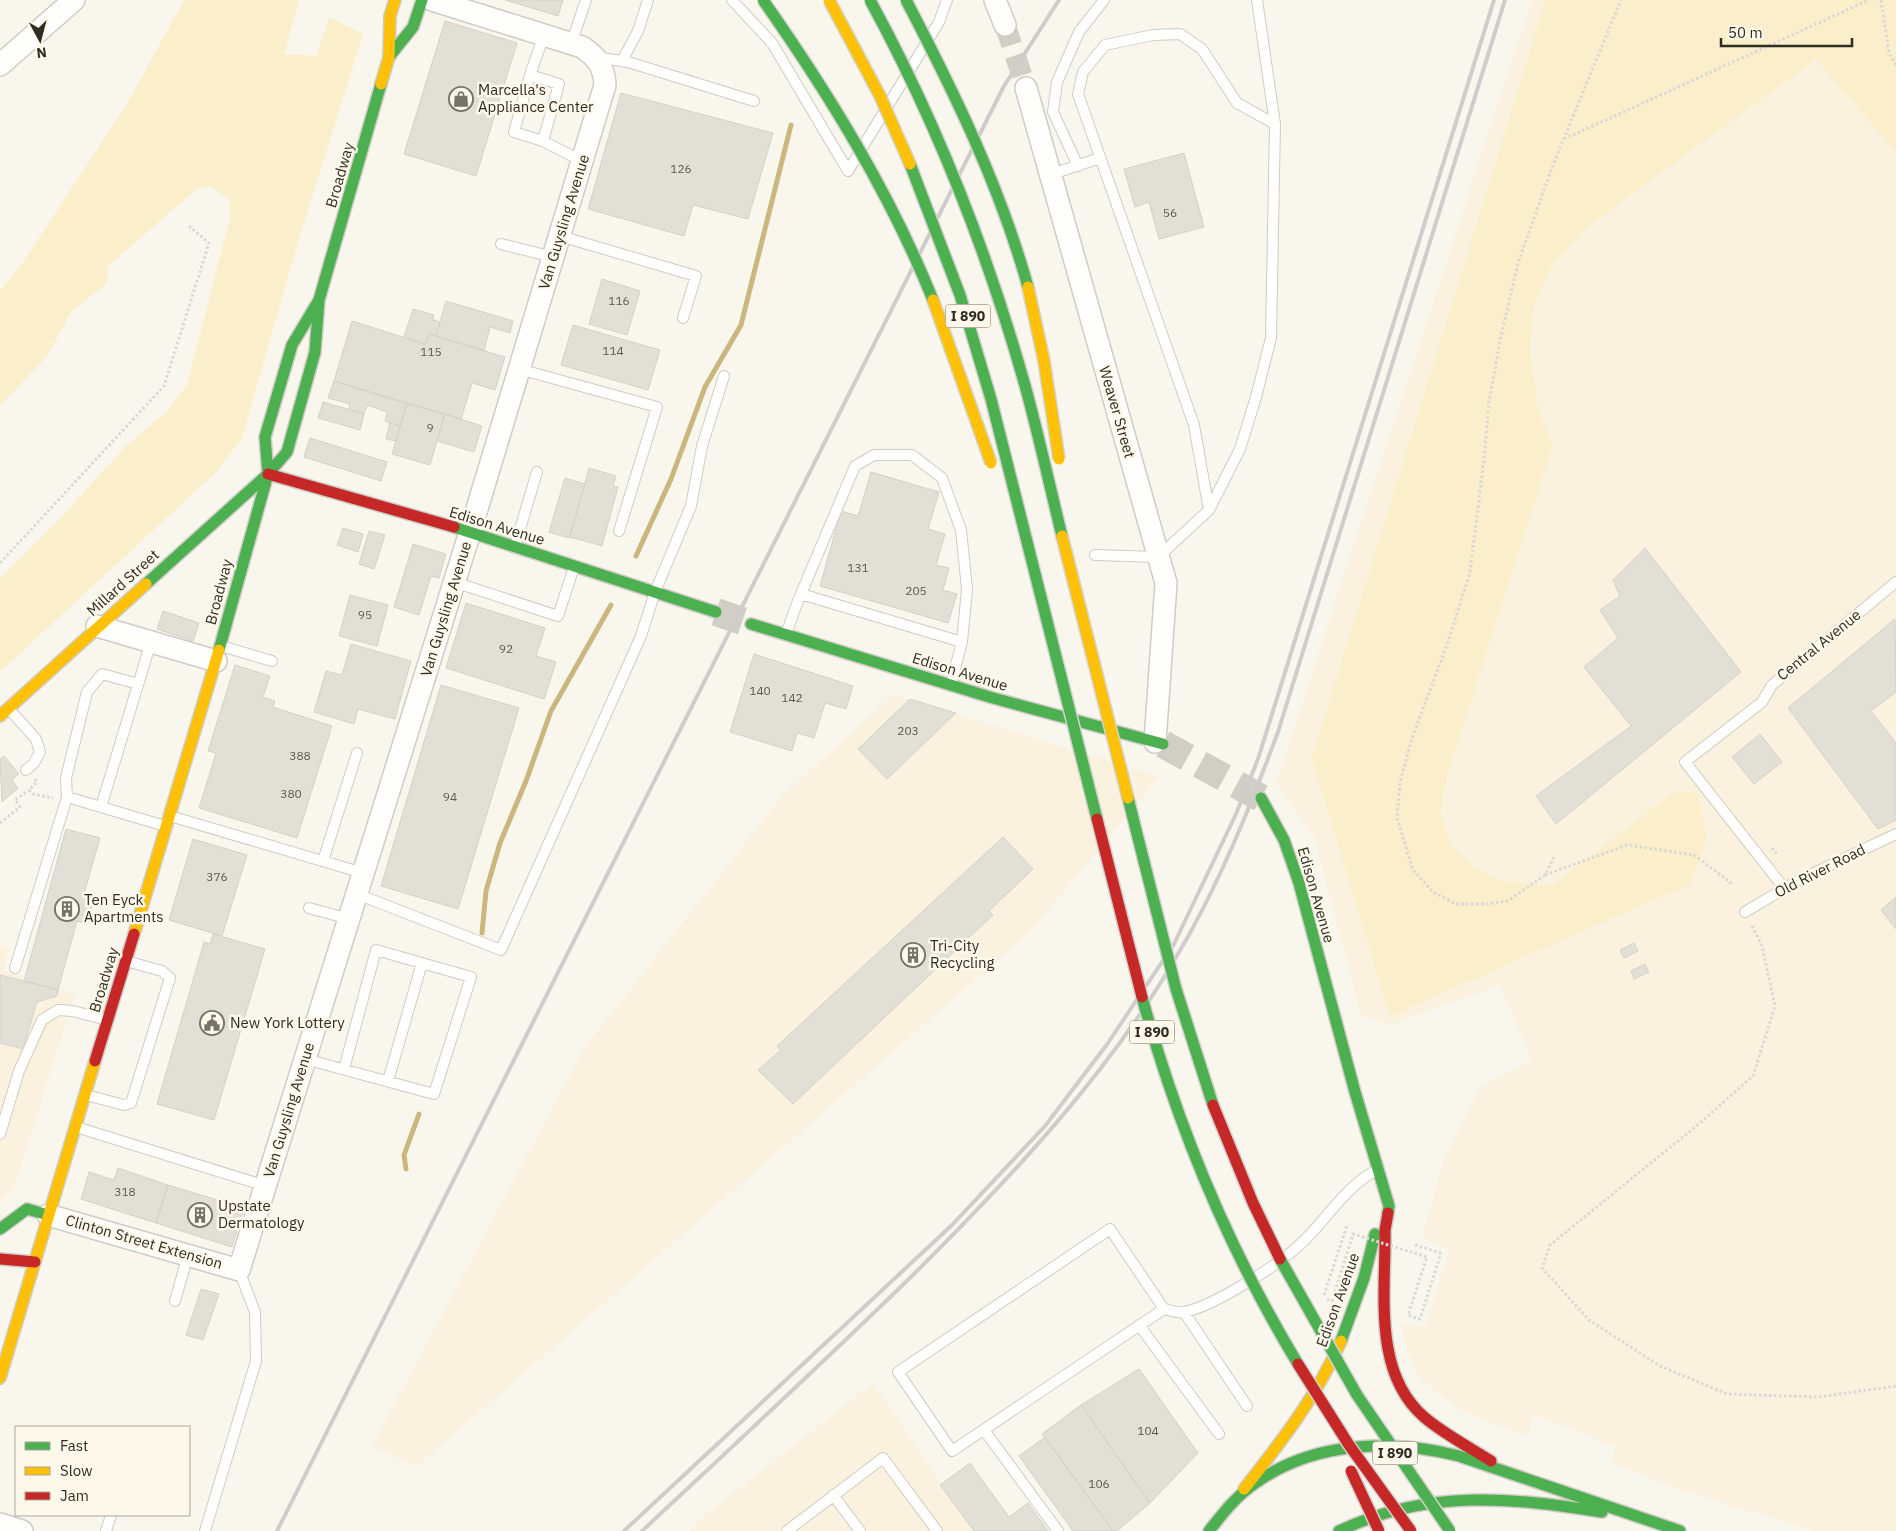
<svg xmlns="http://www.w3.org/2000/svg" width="1896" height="1531" font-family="'IBM Plex Sans',sans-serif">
<rect width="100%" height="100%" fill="#f9f6ee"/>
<path fill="#faf2de" d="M 1532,0 L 1896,0 L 1896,1531 L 1814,1531 L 1677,1489 L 1612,1463 L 1615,1446 L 1534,1415 L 1527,1437 L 1464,1412 L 1437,1393 L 1417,1374 L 1407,1349 L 1401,1322 L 1424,1328 L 1450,1249 L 1422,1238 L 1444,1158 L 1480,1088 L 1532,1059 L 1499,985 L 1391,1025 L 1361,1016 L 1314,837 L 1276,783 Z
M 893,695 L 1160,776 L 1028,934 L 416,1467 L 372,1446 L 583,1050 L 783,795 Z
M 0,946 L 9,948 L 3,971 L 75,994 L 14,1189 L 0,1201 Z
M 873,1383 L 972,1531 L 690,1531 L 703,1517 Z"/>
<path fill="#fbeeca" d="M 184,0 L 299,0 L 284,54 L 316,56 L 329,17 L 363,34 L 296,249 L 242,438 L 216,472 L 0,672 L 0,578 L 57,522 L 126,446 L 165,413 L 187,385 L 230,218 L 229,199 L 211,186 L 197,189 L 107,267 L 108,279 L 103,287 L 71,312 L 48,355 L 0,406 L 0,290 L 19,268 L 124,109 Z
M 1546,0 L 1896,0 L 1896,152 L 1816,59 L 1583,230 L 1552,265 L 1534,304 L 1530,349 L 1537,405 L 1552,447 L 1448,772 L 1440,811 L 1450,844 L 1471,865 L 1499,881 L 1551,886 L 1674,792 L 1697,792 L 1707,839 L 1690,884 L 1390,1016 L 1312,758 Z"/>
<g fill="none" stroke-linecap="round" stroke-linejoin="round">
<path stroke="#cbb77d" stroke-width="5" d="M 636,556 L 671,479 L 705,387 L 741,325 L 791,125
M 482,933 L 486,891 L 500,843 L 526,781 L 551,711 L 611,605
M 406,1169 L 404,1155 L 419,1114"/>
</g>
<path fill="#e2dfd7" stroke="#d4d1c9" d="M 505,0 L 563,0 L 558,16 Z
M 445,21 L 517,43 L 476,176 L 404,154 Z
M 621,93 L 773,133 L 748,219 L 693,205 L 684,236 L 588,209 Z
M 1184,153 L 1204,227 L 1159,239 L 1149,202 L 1135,207 L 1124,169 Z
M 602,279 L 640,291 L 627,335 L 589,324 Z
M 446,301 L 513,321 L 510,333 L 490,327 L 484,351 L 436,336 Z
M 413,309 L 434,315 L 433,320 L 440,322 L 436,336 L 429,334 L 425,344 L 404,337 Z
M 352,321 L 425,344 L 429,334 L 505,357 L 495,390 L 472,383 L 461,419 L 334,381 Z
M 573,325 L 660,350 L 648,390 L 561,365 Z
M 334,381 L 407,404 L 400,426 L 385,421 L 387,412 L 367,405 L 364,414 L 349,409 L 350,404 L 328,398 Z
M 323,402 L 364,414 L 360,430 L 318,418 Z
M 407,404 L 445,414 L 430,465 L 392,454 Z
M 445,414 L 482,426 L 474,452 L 437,441 Z
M 390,423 L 400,426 L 396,441 L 386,439 Z
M 310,438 L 387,462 L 381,481 L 304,457 Z
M 589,468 L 616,476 L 613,486 L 618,487 L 602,546 L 570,537 Z
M 871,472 L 939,492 L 928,529 L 945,534 L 936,565 L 949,568 L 943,590 L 957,594 L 948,623 L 820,586 L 841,511 L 858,516 Z
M 565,478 L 585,484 L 569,538 L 549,532 Z
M 343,528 L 363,534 L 358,552 L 337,545 Z
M 369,531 L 385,535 L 374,569 L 359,564 Z
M 413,544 L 446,554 L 439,578 L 431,576 L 419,615 L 394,607 Z
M 1645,548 L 1741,672 L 1556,824 L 1536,796 L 1631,726 L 1584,667 L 1618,638 L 1600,610 L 1620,596 L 1613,580 Z
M 350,595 L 388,605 L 377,646 L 339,636 Z
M 466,603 L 545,628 L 536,656 L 556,662 L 544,699 L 446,668 Z
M 163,611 L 199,623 L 193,641 L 157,629 Z
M 1895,619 L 1896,692 L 1871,711 L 1896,743 L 1896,820 L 1878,829 L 1788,708 Z
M 351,644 L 411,661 L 395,719 L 358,709 L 354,724 L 314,712 L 326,671 L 342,675 Z
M 754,654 L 853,686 L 846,709 L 825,703 L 814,738 L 797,733 L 792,751 L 730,732 Z
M 235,665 L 270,676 L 263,697 L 275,701 L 273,707 L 332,726 L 297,838 L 199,808 L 216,753 L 208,751 Z
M 441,685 L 519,708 L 458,909 L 381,886 Z
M 910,699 L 956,713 L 887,779 L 858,749 Z
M 1760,734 L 1782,762 L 1754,784 L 1732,757 Z
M 4,756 L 19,774 L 12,780 L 18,788 L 2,802 L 0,759 Z
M 66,829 L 100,838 L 84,894 L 94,897 L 87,924 L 77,921 L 58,990 L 24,981 Z
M 1003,837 L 1033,869 L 989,911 L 993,915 L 793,1104 L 758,1070 L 781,1050 L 777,1046 Z
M 193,839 L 247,855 L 222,936 L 169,920 Z
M 1896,897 L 1896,929 L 1881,910 Z
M 213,934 L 265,949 L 214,1120 L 157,1104 L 204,942 L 210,944 Z
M 1634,943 L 1638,951 L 1624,958 L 1620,950 Z
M 1645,964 L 1649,972 L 1634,979 L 1631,971 Z
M 0,975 L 58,990 L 57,996 L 37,1002 L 23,1049 L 0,1043 Z
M 118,1168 L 168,1185 L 156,1223 L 81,1199 L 89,1172 L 114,1180 Z
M 168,1185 L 244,1208 L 232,1247 L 156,1223 Z
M 201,1289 L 219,1294 L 203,1340 L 186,1335 Z
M 1139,1369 L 1198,1453 L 1150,1503 L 1081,1405 Z
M 1081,1405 L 1150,1503 L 1117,1531 L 1113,1531 L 1042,1434 Z
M 1045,1437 L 1113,1531 L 1073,1531 L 1019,1456 Z
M 970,1463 L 1009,1517 L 1028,1503 L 1048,1531 L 974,1531 L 940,1485 Z"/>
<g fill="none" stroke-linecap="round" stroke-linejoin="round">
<path stroke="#d1cec5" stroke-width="21" stroke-dasharray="21 11" stroke-linecap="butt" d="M 1005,25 L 1026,88"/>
<path stroke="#d1cec5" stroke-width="28" stroke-dasharray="28 14" stroke-linecap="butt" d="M 716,612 L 751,624
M 1163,744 L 1261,798"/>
<defs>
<path id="lane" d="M 732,0 L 772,43 L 848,171 L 939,22 L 947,0
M 1257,0 L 1275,124
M 544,35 L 530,75 L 559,84 L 543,141 L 582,161
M 571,44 L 586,0
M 596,57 L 628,62 L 754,101
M 622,61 L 638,31 L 648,0
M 530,75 L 514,132 L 543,141
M 1078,166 L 1053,112 L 1057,82 L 1079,32 L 1104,0
M 1049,175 L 1100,158
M 560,236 L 696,276 L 683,318
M 501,244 L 553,257
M 519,369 L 657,407 L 619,531
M 515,546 L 537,472
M 1095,555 L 1158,557 L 1209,510 L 1240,449 L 1256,397 L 1271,338 L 1275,124 L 1237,103 L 1202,49 L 1180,34 L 1153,35 L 1105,45 L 1083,72 L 1078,94 L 1194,425 L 1209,510
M 454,582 L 558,616 L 574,567
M 801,594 L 962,642
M 786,634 L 798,601 L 855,466 L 874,455 L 912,455 L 942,478 L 961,530 L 967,589 L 962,642 L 951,684
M 151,642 L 101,807 L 165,826
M 221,646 L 272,661
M 9,709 L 36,739 L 40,752 L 34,763 L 26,770
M 67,797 L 66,778 L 87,692 L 102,674 L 138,684
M 170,816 L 363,873
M 323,861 L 357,753
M 1784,888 L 1685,762 L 1762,702 L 1772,685 L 1896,582
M 357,894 L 501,950 L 641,636 L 655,592 L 691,506 L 702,446 L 724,376
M 309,908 L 349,919
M 1745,912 L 1797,881 L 1896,834
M 15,968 L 67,797 L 101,807
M 305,1059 L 434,1094 L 471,977 L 376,950 L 344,1069
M 388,1081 L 422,963
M 86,1095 L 124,1105 L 131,1103 L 170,978 L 162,971 L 126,961
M 76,1127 L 266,1186
M 0,1134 L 19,1071 L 42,1020 L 58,1010 L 73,1011 L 107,1020
M 1110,1229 L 1164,1309 L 952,1451 L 898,1372 Z
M 175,1301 L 188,1255
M 1164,1309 C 1169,1310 1176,1313 1182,1312 C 1208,1310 1274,1267 1295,1249 C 1324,1225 1343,1187 1377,1170
M 1184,1312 L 1247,1406
M 1139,1325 L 1219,1434
M 984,1430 L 1058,1531
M 833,1495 L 860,1531
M 106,1531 L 111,1515
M 205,1531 L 256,1361 L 255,1312 L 239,1270
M 787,1531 L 883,1458 L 937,1531"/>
<path id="street" d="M 995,0 L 1005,25
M 0,65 L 74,0
M 1026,88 L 1166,583 L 1155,742
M 97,626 L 216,661
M 48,1215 L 239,1270 L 470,532 L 605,85 C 604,67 598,58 582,47 L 432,0
M 0,1524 L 22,1531"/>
<path id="fast" d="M 389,57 L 413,27 L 422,0
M 454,527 L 716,612
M 146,584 L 268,474 L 287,452 L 315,352 L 319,300 L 381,84
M 751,624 L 993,698 L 1163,744
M 219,650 L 268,474 L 265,437 L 292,345 L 319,300
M 1261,798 L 1284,840 L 1299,883 L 1355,1092 L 1389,1206 L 1388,1213
M 0,1229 L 27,1209 L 48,1215
M 1341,1341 L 1364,1278 L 1375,1234
M 1209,1531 C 1223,1513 1237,1495 1257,1482 C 1315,1441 1393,1439 1459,1456 L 1680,1531
M 1339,1531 C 1427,1489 1509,1497 1602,1512"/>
<path id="slow" d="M 381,84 L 389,57 L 390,16 L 395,0
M 0,716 L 146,584
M 134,934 L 219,650
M 0,1378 L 95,1061
M 1244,1489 C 1281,1442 1317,1396 1341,1341"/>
<path id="jam" d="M 268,474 L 454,527
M 95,1061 L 134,934
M 1388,1213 L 1385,1230 C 1386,1291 1372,1372 1424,1417 C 1444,1434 1469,1447 1491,1461
M 0,1259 L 35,1262"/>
</defs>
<use href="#lane" stroke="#cfccc4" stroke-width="12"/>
<use href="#street" stroke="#cfccc4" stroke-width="24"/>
<use href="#fast" stroke="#cfccc4" stroke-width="14"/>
<use href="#slow" stroke="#cfccc4" stroke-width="14"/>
<use href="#jam" stroke="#cfccc4" stroke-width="14"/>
<path stroke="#d9d8d5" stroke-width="3" stroke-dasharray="2.5 2.5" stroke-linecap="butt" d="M 1881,0 L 1889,53 L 1896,65
M 1564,139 L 1869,0
M 0,563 L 164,386 L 209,243 L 189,226
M 35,779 L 37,782 L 29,790 L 33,794 L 53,798
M 0,823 L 20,807 L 15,800 L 29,790
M 1772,848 L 1777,854
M 1554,857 L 1545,875 L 1508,901 L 1486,904 L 1456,904 L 1433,892 L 1413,870 L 1397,818 L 1400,783 L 1411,741 L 1447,645 L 1470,572 L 1484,459 L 1489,402 L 1500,341 L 1518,263 L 1553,165 L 1621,0
M 1545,875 L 1627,845 L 1694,855 L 1730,882 L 1732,886
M 1752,926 L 1762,946 L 1775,1006 L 1753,1076 L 1700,1123 L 1550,1245 L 1542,1268 L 1589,1320 L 1660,1366 L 1727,1394 L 1818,1397 L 1896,1386
M 1415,1245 L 1441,1253"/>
<use href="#lane" stroke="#fefefc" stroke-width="10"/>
<use href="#street" stroke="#fefefc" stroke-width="21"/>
<use href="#fast" stroke="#4caf50" stroke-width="11"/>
<use href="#slow" stroke="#ffc107" stroke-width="11"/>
<use href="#jam" stroke="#c62828" stroke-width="11"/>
<path stroke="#cecdcb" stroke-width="4" d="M 277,1531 L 1004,86 L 1059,0
M 624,1531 L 952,1225 L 1045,1126 L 1108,1043 L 1174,944 L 1236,814 L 1258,759 L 1494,0
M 642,1531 C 733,1446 825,1361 914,1274 C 1012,1176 1108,1075 1178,954 C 1219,885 1250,807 1278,732 L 1505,0"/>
<defs>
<path id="fast-bridge" d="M 763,0 C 829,94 890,193 933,300
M 870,0 C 937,123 988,253 1026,389 C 1039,437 1050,487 1062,536
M 906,0 C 954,92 1000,186 1028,287
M 910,164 L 960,295 L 991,399 L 1097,819
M 1128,798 L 1176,989 L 1213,1105
M 1142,997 C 1177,1125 1229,1250 1298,1364
M 1280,1259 L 1357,1395 L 1450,1531"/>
<path id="slow-bridge" d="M 829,0 L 880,96 L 910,164
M 1028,287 L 1044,361 L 1059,459
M 933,300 L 991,463
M 1062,536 L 1128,798"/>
<path id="jam-bridge" d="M 1097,819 L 1142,997
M 1213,1105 L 1253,1203 L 1280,1259
M 1298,1364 L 1349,1445 L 1411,1531
M 1351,1471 L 1379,1531"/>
</defs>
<use href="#fast-bridge" stroke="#d3d2cd" stroke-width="14" stroke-linecap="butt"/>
<use href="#slow-bridge" stroke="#d3d2cd" stroke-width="14" stroke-linecap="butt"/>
<use href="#jam-bridge" stroke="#d3d2cd" stroke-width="14" stroke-linecap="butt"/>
<path stroke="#d9d8d5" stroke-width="3" stroke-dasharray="2.5 2.5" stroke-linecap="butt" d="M 1324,1295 L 1347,1225
M 1327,1299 L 1332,1301 L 1353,1234 L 1427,1257 L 1408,1315 L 1420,1319 L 1441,1253"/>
<use href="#fast-bridge" stroke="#4caf50" stroke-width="11"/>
<use href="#slow-bridge" stroke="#ffc107" stroke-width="11"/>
<use href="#jam-bridge" stroke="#c62828" stroke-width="11"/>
</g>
<defs>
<symbol id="shop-ring" viewBox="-11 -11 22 22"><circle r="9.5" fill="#fdf8ea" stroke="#76736a" stroke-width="1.5"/><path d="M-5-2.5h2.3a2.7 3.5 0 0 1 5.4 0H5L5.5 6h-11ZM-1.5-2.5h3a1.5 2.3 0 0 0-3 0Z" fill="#76736a"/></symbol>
<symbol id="building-ring" viewBox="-11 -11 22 22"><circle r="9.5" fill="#fdf8ea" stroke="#76736a" stroke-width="1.5"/><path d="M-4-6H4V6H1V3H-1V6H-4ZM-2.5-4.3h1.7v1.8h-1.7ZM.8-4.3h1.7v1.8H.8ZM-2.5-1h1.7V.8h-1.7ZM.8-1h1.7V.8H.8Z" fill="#76736a"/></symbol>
<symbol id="civic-ring" viewBox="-11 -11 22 22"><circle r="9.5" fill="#fdf8ea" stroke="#76736a" stroke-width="1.5"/><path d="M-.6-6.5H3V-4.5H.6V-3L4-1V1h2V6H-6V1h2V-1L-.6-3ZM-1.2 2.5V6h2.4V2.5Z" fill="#76736a"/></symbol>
</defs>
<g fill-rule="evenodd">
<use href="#shop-ring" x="447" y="85" width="28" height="28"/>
<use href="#building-ring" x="53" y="895" width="28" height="28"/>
<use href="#building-ring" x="899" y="941" width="28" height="28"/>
<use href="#civic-ring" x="198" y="1009" width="28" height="28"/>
<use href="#building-ring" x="186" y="1201" width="28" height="28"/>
</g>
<g text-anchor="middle" stroke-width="5" stroke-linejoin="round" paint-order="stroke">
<g font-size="12" fill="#5c5950">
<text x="681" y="173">126</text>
<text x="1170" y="217">56</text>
<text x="619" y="305">116</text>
<text x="613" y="355">114</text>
<text x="431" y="356">115</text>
<text x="430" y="432">9</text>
<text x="858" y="572">131</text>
<text x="916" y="595">205</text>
<text x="365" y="619">95</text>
<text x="506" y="653">92</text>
<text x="760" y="695">140</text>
<text x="792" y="702">142</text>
<text x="908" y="735">203</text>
<text x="300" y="760">388</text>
<text x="291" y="798">380</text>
<text x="450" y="801">94</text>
<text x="217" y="881">376</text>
<text x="125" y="1196">318</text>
<text x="1148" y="1435">104</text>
<text x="1099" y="1488">106</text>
</g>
<g fill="#fdf8ea" stroke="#6d695f" stroke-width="1">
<rect x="945.5" y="304.5" width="45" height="23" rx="4"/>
<rect x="1129.5" y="1020.5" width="45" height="23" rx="4"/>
<rect x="1372.5" y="1441.5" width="45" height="23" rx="4"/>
</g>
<g font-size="14" font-weight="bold" fill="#2f2c23">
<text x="968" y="321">I 890</text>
<text x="1152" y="1037">I 890</text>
<text x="1395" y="1458">I 890</text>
</g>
<g font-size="15" fill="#2f2c23" stroke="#fdf8ea" text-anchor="start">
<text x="478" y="95">Marcella's<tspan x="478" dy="17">Appliance Center</tspan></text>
<text x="84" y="905">Ten Eyck<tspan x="84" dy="17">Apartments</tspan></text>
<text x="930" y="951">Tri-City<tspan x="930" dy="17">Recycling</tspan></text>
<text x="230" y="1028">New York Lottery</text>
<text x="218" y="1211">Upstate<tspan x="218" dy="17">Dermatology</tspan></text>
</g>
<g font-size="15" fill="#2f2c23" stroke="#fdf8ea">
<text transform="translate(340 175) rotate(-74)" y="5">Broadway</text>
<text transform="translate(564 222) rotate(-73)" y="5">Van Guysling Avenue</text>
<text transform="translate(1117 412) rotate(74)" y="5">Weaver Street</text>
<text transform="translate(497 526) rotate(17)" y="5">Edison Avenue</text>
<text transform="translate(123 583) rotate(-42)" y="5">Millard Street</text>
<text transform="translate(219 592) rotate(-75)" y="5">Broadway</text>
<text transform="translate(446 609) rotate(-73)" y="5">Van Guysling Avenue</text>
<text transform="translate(1819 645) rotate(-39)" y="5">Central Avenue</text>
<text transform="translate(960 672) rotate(17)" y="5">Edison Avenue</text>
<text transform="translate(1820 871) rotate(-27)" y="5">Old River Road</text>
<text transform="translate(1316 895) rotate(74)" y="5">Edison Avenue</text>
<text transform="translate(104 980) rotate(-73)" y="5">Broadway</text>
<text transform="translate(289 1110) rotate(-73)" y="5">Van Guysling Avenue</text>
<text transform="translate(144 1242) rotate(16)" y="5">Clinton Street Extension</text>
<text transform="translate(1338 1300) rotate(-70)" y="5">Edison Avenue</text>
</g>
</g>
<rect x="15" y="1426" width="175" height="90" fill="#fdf8ea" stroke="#aba69a"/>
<rect x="25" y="1442" width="25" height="8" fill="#4caf50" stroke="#aba69a"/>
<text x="60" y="1451" font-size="15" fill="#2f2c23">Fast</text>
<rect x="25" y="1467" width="25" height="8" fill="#ffc107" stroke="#aba69a"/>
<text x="60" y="1476" font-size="15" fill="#2f2c23">Slow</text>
<rect x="25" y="1492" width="25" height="8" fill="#c62828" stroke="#aba69a"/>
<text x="60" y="1501" font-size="15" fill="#2f2c23">Jam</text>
<g transform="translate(40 40) rotate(173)" stroke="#fdf8ea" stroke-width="4" paint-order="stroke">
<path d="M0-4L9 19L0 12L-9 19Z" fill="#2f2c23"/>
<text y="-8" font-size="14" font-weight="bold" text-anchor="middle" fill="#2f2c23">N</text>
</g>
<path d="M1721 38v8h131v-8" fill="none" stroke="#2f2c23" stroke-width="2.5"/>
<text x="1728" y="38" font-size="15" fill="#2f2c23" stroke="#fdf8ea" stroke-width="4" paint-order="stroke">50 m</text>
</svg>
